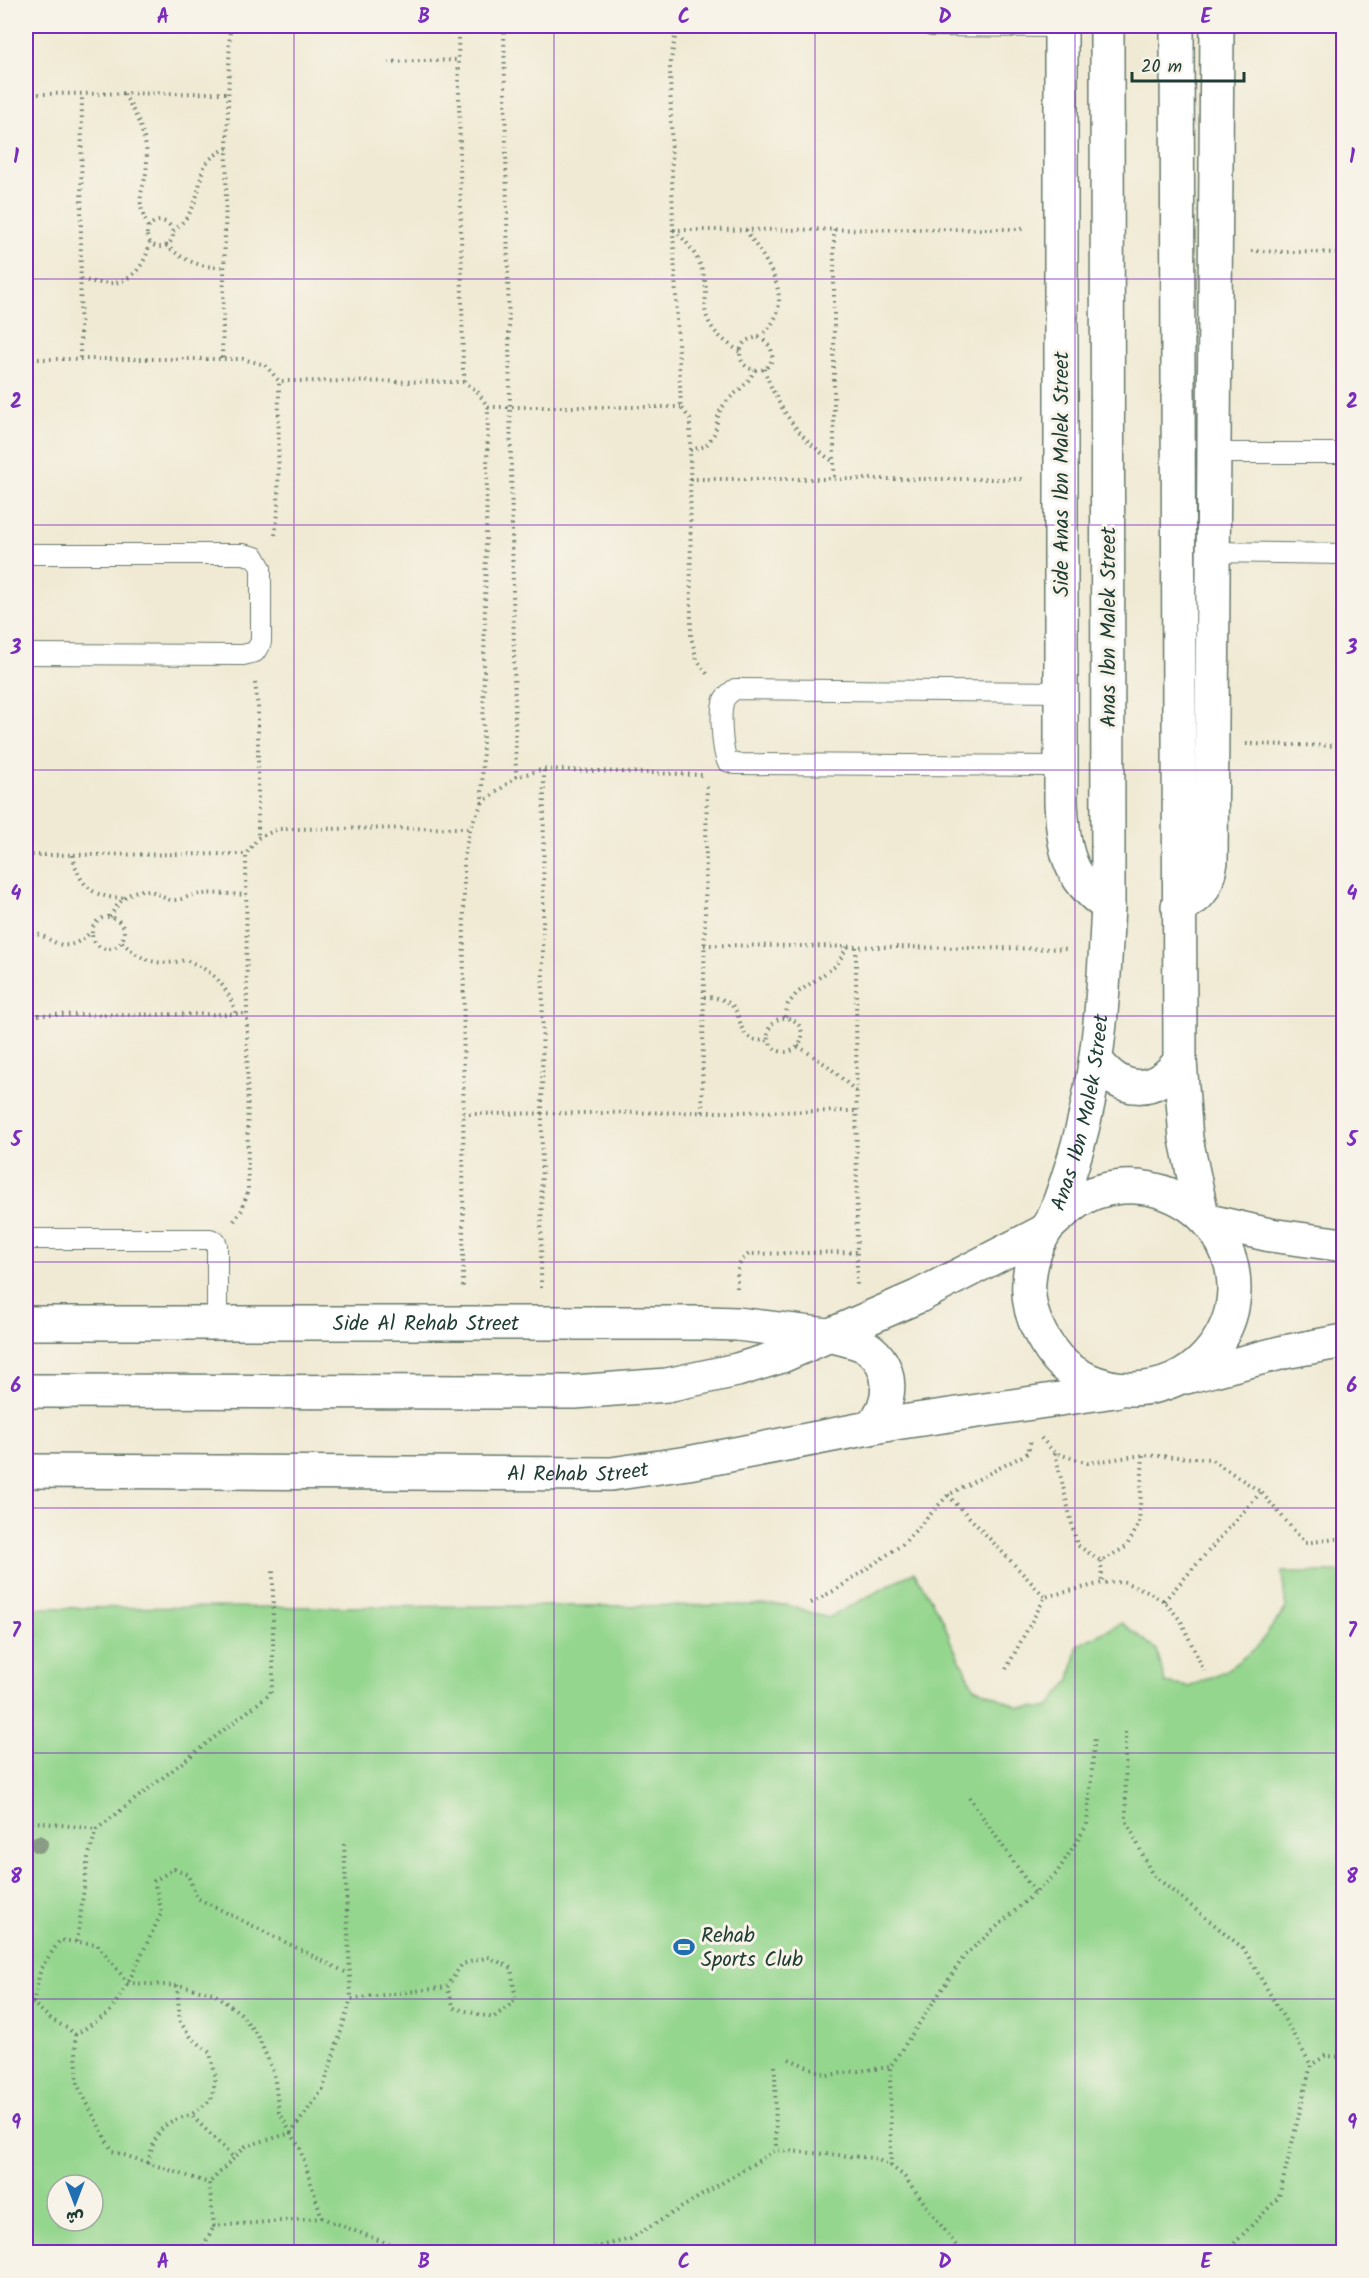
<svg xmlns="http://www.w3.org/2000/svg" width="1369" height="2278" font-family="Kalam,'Playpen Sans Arabic',sans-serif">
<rect width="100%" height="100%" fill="#f7f3e8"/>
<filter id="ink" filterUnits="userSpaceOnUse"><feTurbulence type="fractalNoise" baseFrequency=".0167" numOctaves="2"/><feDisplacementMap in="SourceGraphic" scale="12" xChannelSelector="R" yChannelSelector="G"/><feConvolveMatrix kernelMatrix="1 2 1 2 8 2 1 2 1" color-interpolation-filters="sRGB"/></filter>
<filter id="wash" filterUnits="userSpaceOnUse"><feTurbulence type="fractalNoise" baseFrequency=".008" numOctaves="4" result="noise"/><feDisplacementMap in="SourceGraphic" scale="24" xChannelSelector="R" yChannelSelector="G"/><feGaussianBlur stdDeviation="1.35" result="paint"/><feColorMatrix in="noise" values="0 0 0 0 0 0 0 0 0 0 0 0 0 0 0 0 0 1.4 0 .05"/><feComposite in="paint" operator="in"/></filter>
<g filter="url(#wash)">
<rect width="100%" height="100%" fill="#f0ead4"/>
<path fill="#94d68e" stroke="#5a8a61" stroke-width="1.5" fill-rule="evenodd" d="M 914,1572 L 943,1619 L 951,1642 L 974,1687 L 1019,1707 L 1048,1708 L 1070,1680 L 1078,1645 L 1122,1623 L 1157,1650 L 1165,1683 L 1189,1687 L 1227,1670 L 1257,1647 L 1286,1608 L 1282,1572 L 1343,1572 L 1343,2252 L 26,2252 L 26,1608 L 788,1605 L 828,1618 ZM 57,2185 L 93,2185 L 93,2221 L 57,2221 Z"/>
</g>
<g filter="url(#ink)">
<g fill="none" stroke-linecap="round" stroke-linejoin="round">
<defs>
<path id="lane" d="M 932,26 L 1061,27
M 1214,453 L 1344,453
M 1213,552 L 1344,554
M 26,554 L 243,554 L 255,557 L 261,568 L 261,642 L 255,652 L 243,655 L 26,654
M 1061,692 L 735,689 C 730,693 724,697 723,703 C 720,716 722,749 727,761 L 736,764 L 1061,766
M 26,1239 L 210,1239 L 215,1241 L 217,1245 L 217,1322"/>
<g id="street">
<path d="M 1061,26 L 1061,803 C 1064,849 1067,878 1108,906"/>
<path d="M 1178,906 C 1202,899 1207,885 1211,862 L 1217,26"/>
<path id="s1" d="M 26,1323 L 704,1323 L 737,1324 L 828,1335"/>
</g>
<g id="secondary">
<path d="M 1177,26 L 1180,1061 L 1186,1139 L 1202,1215"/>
<path d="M 1096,1060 C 1121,1094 1154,1096 1180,1061"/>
<path d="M 1209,1221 L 1270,1235 L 1344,1245"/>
<path id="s2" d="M 1052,1223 C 1066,1210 1081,1196 1100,1191 C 1200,1164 1277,1277 1207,1356 C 1188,1377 1162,1388 1134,1389 C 1103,1390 1068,1376 1050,1349 C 1036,1329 1027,1307 1029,1282 C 1030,1264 1036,1246 1045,1231 C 1048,1227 1051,1224 1053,1219 C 1063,1194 1072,1167 1079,1141 C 1100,1065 1104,984 1108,906 L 1107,26"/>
<path d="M 828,1335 C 840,1338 853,1340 865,1346 C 896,1365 893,1405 870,1428"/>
<path d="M 1186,1377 L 1284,1352 L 1344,1341"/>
<path d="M 26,1391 L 575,1392 L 667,1385 L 737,1370 L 782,1356 L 919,1296 L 1045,1231"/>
<path id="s3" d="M 26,1471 L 611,1474 L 688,1463 L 895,1423 L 1115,1391"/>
</g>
</defs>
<use href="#lane" stroke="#687a6c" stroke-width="22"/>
<use href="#street" stroke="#687a6c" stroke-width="36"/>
<use href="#secondary" stroke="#687a6c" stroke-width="36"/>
<path stroke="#687a6c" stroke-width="4" stroke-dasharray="1.5 4.5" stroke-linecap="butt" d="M 458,26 L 463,368 L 465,382 L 477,391 L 488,407 L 482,803 L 470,828 L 464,856 L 463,1289
M 504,26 L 516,777
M 677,26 L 670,66 L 673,230 L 681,407 L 690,419 L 691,637 L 697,660 L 708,675
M 388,62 L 458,60
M 26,94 L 228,93
M 124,94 C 136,114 147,136 147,160 C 147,190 132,193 148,227
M147 234a13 13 0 1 1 26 0a13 13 0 1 1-26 0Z
M 834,229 L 834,479
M 673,230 L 1026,229
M 674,230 C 692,246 705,266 706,291 C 706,299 704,307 706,314 C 711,333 726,342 740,352
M 746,230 C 761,255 786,283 777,313 C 774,322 766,334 757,337 C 752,339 748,339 744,343 C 737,352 740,365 751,369 C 773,376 782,348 758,337
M 173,231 C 183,223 191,214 195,201 C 205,174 195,164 227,148
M 166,245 C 184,261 201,268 224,267
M 1251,251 L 1344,253
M 81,279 C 116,290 141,281 150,243
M 80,358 L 82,94
M 222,358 L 230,26
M 26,359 L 243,359 L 265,365 L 279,381 L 465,382
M 764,369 C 778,408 799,439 834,462
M 488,407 L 681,407
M 690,450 L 706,446 C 708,443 712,438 714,434 C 718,425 716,415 723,406 C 733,392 748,387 754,370
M 690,479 L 1026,479
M 275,535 L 278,513 L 279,381
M 255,683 L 258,708 L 258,838
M 1246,744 L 1344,746
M 482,803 L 516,777 L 544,769 L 702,775
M 26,855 L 246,854 L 258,838 L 278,829 L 470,828
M 73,855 C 78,885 93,898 123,898
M92 933a16 16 0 1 1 32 0a16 16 0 1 1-32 0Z
M 110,917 C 117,903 132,886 150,891 C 158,893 163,899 172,900 C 182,901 189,895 199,894 C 214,893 230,894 246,895
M 26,933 C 52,931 59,962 91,932
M 122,942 C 141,961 159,967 185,960 C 212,969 228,986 236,1014
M 704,945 L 1070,949
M 856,947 L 857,1285
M 704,997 C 759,997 722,1045 769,1040
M 26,1015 L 246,1014
M 785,1017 L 788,1004 L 797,993 L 837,965 L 847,947
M768 1035a17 17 0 1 1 34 0a17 17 0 1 1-34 0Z
M 798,1046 L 828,1066 L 856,1091
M 702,1112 L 707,782
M 463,1114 L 856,1111
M 234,1221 L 242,1210 L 248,1190 L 246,854
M 541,1288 L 544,769
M 737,1288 C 737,1273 736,1263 749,1254 L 857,1252
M 1041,1438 L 1055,1453 L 1088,1463 L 1143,1455 L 1210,1459 L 1261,1492 L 1305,1543 L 1344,1538
M 1055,1453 L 1077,1545 L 1101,1561 L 1126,1547 L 1139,1524 L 1143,1455
M 948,1495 L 1045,1597
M 1101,1561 L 1102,1583
M 1164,1601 L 1261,1492
M 811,1603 L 837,1589 L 903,1544 L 948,1495 L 1028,1453 L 1031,1439
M 1006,1669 L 1045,1597 L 1102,1583 L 1124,1582 L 1147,1591 L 1164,1601 L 1181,1621 L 1204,1671
M 1125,1732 L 1126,1820 L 1152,1874 L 1244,1949 L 1311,2065
M 969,1797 L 1035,1893
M 26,1821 L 97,1829
M 344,1844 L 351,1999 L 447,1987 L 462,1964 L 489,1957 L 511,1968 L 516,2000 L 493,2018 L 454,2008 L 447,1987
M 77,1942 L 88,1857 L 97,1829 L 270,1694 L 273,1681 L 273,1569
M 177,1985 L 180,2022 L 191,2037 L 210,2053 L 216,2078 L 211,2100 L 191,2115 L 234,2158
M 33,2003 L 41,1968 L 60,1940 L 97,1944 L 128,1983 L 182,1986 L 213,1993 L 240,2013 L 258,2036 L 274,2074 L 279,2112 L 291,2133 L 246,2146 L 209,2183
M 26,2006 L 33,2003 L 52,2020 L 69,2029 L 75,2035 L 78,2086 L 112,2151 L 209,2183 L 214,2226 L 322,2218 L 409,2252
M 75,2035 L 109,2013 L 128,1983 L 162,1912 L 154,1881 L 174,1869 L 188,1875 L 197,1898 L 349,1974
M 789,2059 L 827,2075 L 890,2067
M 775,2066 L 776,2150
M 148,2163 C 155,2135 160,2121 191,2115
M 891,2166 L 890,2067 L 965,1955 L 1056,1874 L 1087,1825 L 1095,1735
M 322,2218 L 300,2148 L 291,2133 L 323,2089 L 351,1999
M 201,2252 L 214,2226
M 577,2252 L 630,2239 L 776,2150 L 874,2158 L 891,2166 L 904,2176 L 961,2252
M 1226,2252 L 1279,2197 L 1311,2065 L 1325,2056 L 1344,2057"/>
<use href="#lane" stroke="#fff" stroke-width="20"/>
<use href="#street" stroke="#fff" stroke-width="33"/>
<use href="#secondary" stroke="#fff" stroke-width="33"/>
</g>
<circle fill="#8a9c86" cx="39" cy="1844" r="9"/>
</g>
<path fill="none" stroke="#7b2cbf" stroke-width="1.5" stroke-opacity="0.55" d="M 294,26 L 294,2252M 554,26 L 554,2252M 815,26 L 815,2252M 1075,26 L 1075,2252M 26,279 L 1344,279M 26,525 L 1344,525M 26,770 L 1344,770M 26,1016 L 1344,1016M 26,1262 L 1344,1262M 26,1508 L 1344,1508M 26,1753 L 1344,1753M 26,1999 L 1344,1999"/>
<defs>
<symbol id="stadium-bare" viewBox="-9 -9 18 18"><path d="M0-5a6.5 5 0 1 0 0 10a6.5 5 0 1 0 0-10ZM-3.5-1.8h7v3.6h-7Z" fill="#1f6fb2" stroke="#f7f3e8" stroke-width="2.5" paint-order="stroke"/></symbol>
</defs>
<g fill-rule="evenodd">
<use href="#stadium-bare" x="669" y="1932" width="30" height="30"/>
</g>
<g text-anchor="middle" stroke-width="6" stroke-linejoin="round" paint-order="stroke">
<g font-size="21" fill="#1f3d34" stroke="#f7f3e8">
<text transform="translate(1061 474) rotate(-90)" y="7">Side Anas Ibn Malek Street</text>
<text transform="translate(1108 627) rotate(-90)" y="7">Anas Ibn Malek Street</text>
<text dy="7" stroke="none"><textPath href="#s2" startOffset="754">Anas Ibn Malek Street</textPath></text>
<text dy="7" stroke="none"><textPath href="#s1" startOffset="400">Side Al Rehab Street</textPath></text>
<text dy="7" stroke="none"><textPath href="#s3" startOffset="552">Al Rehab Street</textPath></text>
</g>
<g font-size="21" fill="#1f3d34" stroke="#f7f3e8" text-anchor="start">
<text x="701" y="1942">Rehab<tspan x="701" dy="24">Sports Club</tspan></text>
</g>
</g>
<rect width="1369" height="2278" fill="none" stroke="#f7f3e8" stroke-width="66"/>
<g transform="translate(75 2203) rotate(180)"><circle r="28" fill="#f7f3e8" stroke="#a1aaa0" stroke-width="1.5"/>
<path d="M0-4.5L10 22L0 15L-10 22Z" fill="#1f6fb2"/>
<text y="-9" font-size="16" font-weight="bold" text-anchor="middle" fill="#1f3d34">ش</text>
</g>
<path d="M1132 72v9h112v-9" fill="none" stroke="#1f3d34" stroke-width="3"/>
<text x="1141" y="72" font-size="18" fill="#1f3d34" stroke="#f7f3e8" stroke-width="4.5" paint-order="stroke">20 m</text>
<rect x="33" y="33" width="1303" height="2212" fill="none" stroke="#7b2cbf" stroke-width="2"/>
<g font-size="20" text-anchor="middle" font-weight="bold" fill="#7b2cbf">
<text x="163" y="23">A</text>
<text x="424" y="23">B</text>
<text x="684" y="23">C</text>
<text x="945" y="23">D</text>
<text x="1206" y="23">E</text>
<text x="16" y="163">1</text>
<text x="1352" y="163">1</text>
<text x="16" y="408">2</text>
<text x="1352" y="408">2</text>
<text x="16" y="654">3</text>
<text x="1352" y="654">3</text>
<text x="16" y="900">4</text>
<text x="1352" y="900">4</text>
<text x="16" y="1146">5</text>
<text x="1352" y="1146">5</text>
<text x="16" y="1392">6</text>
<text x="1352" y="1392">6</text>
<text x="16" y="1637">7</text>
<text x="1352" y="1637">7</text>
<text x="16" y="1883">8</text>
<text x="1352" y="1883">8</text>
<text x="16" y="2129">9</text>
<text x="1352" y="2129">9</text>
<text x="163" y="2268">A</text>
<text x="424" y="2268">B</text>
<text x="684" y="2268">C</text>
<text x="945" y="2268">D</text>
<text x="1206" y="2268">E</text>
</g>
</svg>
